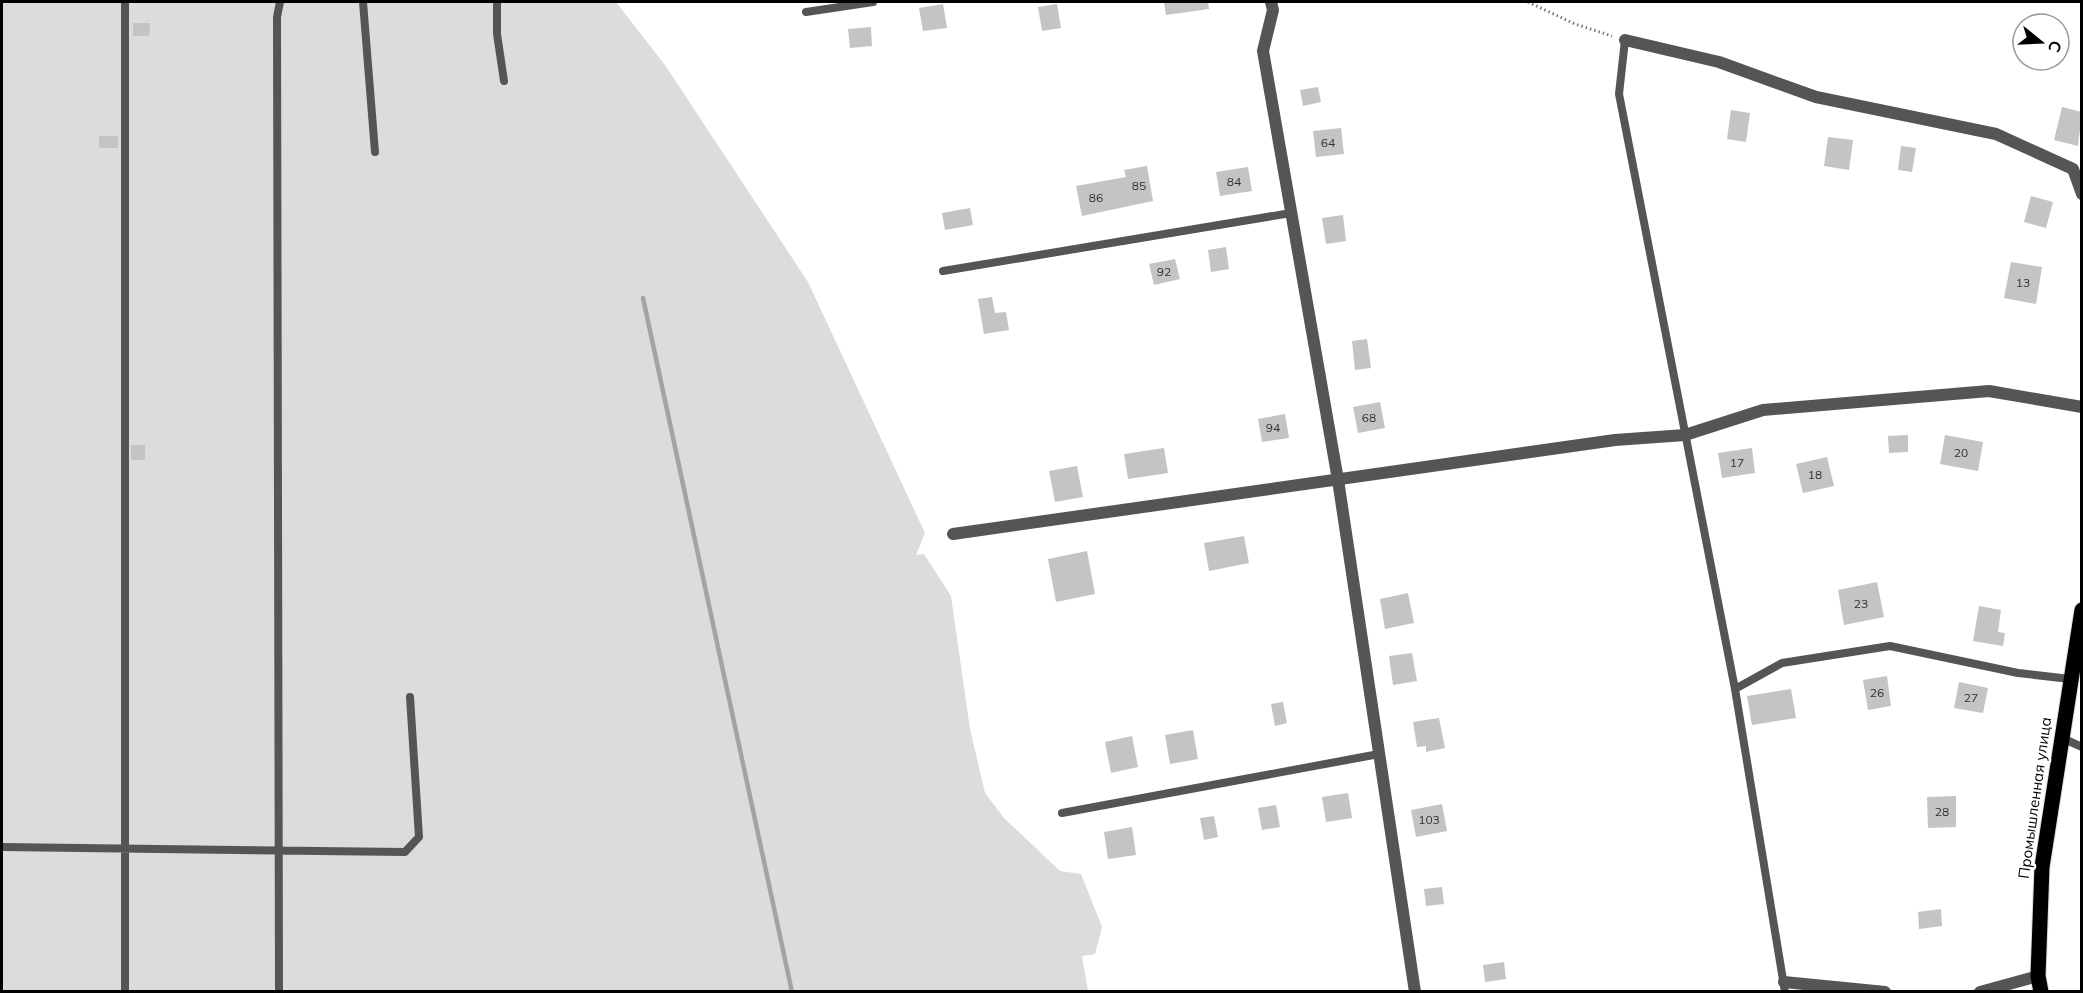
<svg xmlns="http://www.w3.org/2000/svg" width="2083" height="993" font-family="Mulish,sans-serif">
<rect width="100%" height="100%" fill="#fff"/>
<path fill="#dcdcdc" d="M 2,2 L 616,2 L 665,65 L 808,282 L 925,533 L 916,555 L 924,554 L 951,596 L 970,729 L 985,793 L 1004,818 L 1060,871 L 1081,874 L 1102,927 L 1095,954 L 1082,956 L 1088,991 L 2,992 Z"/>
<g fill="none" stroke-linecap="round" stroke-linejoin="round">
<path stroke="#a3a3a3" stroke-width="4.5" d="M 643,298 L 792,992"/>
</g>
<path fill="#c4c4c4" d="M 1164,2 L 1208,2 L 1209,9 L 1166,15 Z
M 943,4 L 947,28 L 923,31 L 919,8 Z
M 1057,4 L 1061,28 L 1042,31 L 1038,7 Z
M 133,23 L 150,23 L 149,36 L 133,36 Z
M 871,27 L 872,46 L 850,48 L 848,29 Z
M 1318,87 L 1321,102 L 1303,106 L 1300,90 Z
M 2062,107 L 2082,112 L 2078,146 L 2054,140 Z
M 1731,110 L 1750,113 L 1746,142 L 1727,139 Z
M 1341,128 L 1344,154 L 1316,157 L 1313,131 Z
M 99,136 L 118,136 L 118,148 L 99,148 Z
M 1828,137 L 1853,140 L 1849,170 L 1824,166 Z
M 1901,146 L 1916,148 L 1912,172 L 1898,170 Z
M 1147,166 L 1153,201 L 1082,216 L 1076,186 L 1126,177 L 1124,170 Z
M 1248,167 L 1252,191 L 1220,196 L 1216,172 Z
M 2031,196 L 2053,202 L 2046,228 L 2024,222 Z
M 970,208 L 973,225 L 945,230 L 942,213 Z
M 1343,215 L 1346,241 L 1326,244 L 1322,218 Z
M 1226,247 L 1229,269 L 1211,272 L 1208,250 Z
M 1175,259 L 1180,279 L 1154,285 L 1149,264 Z
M 2011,262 L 2042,267 L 2036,304 L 2004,298 Z
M 992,297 L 995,313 L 1006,312 L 1009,330 L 984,334 L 978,299 Z
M 1367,339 L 1371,368 L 1355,370 L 1352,341 Z
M 1380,402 L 1385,428 L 1358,433 L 1353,407 Z
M 1285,414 L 1289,438 L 1262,442 L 1258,419 Z
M 1908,435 L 1908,452 L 1889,453 L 1888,436 Z
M 1945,435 L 1983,442 L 1978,471 L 1940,464 Z
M 131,445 L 145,445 L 145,460 L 131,460 Z
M 1164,448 L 1168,473 L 1128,479 L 1124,454 Z
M 1752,448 L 1755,473 L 1722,478 L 1718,453 Z
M 1827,457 L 1834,486 L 1803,493 L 1796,464 Z
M 1077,466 L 1083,497 L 1055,502 L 1049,471 Z
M 1244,536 L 1249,563 L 1209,571 L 1204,543 Z
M 1087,551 L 1095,594 L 1056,602 L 1048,559 Z
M 1877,582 L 1884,617 L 1844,625 L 1838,590 Z
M 1408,593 L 1414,623 L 1385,629 L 1380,599 Z
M 1979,606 L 2001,610 L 1998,632 L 2005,633 L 2003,646 L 1973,641 Z
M 1412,653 L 1417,681 L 1393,685 L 1389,656 Z
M 1887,676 L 1891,706 L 1868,710 L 1863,680 Z
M 1959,682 L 1988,688 L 1983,713 L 1954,708 Z
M 1791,689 L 1796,718 L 1752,725 L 1747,696 Z
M 1283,702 L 1287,723 L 1275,726 L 1271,704 Z
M 1439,718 L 1445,748 L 1426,752 L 1426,746 L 1417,747 L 1413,722 Z
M 1193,730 L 1198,759 L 1170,764 L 1165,735 Z
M 1132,736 L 1138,767 L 1111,773 L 1105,742 Z
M 1348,793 L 1352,818 L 1326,822 L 1322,797 Z
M 1956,796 L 1956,827 L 1928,828 L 1927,797 Z
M 1442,804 L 1447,831 L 1416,837 L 1411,810 Z
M 1276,805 L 1280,827 L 1262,830 L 1258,808 Z
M 1214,816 L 1218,837 L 1204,840 L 1200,818 Z
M 1132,827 L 1136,855 L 1108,859 L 1104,832 Z
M 1442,887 L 1444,904 L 1426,906 L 1424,889 Z
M 1941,909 L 1942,926 L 1919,929 L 1918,912 Z
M 1504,962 L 1506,979 L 1485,982 L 1483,965 Z"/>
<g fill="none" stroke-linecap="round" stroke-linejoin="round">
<defs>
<path id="primary" d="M 2041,992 L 2038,976 L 2042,867 L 2082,610"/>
</defs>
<use href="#primary" stroke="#dbdbdb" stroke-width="17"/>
<path stroke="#777" stroke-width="3" stroke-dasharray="1.5 3" stroke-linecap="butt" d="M 1528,2 L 1575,24 L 1612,36"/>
<path stroke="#555" stroke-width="8" d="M 363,2 L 375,152
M 497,2 L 497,34 L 504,81
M 806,12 L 873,2
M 1625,40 L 1619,94 L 1735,689 L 1785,992
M 943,271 L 1291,213
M 1735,689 L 1782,663 L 1890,646 L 2018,673 L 2070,679
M 2062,738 L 2082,747
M 1062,813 L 1379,754
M 2,847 L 405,852 L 419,837 L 410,697
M 125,992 L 125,2
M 279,992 L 277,17 L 280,2"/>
<path stroke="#555" stroke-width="12" d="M 1271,2 L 1273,10 L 1263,51 L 1338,480 L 1415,992
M 1625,40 L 1719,62 L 1816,97 L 1996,134 L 2073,169 L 2082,194
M 953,534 L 1615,440 L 1685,435 L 1763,410 L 1989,391 L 2082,407
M 1784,982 L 1885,992
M 1980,992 L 2038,976"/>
<use href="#primary" stroke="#000" stroke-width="15"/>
</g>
<g text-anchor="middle" stroke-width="5" stroke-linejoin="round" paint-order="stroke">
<g font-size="12" fill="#313131">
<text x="1328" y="147">64</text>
<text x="1234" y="186">84</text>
<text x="1139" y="190">85</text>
<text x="1096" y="202">86</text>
<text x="1164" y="276">92</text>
<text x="2023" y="287">13</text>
<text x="1369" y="422">68</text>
<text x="1273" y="432">94</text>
<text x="1961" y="457">20</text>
<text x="1737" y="467">17</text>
<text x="1815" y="479">18</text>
<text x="1861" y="608">23</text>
<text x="1877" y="697">26</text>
<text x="1971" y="702">27</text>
<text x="1942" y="816">28</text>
<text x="1429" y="824">103</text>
</g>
<g font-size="15" fill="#000" stroke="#fff">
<text transform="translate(2035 798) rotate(-82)" y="5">Промышленная улица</text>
</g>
</g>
<rect width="2083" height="993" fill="none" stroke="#000000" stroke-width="6"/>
<g transform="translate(2041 42) rotate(108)"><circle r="28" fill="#ffffff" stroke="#999999" stroke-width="1.5"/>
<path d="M0-4.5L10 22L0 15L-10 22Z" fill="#000000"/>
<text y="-9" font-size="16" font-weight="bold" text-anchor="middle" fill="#000000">С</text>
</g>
</svg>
